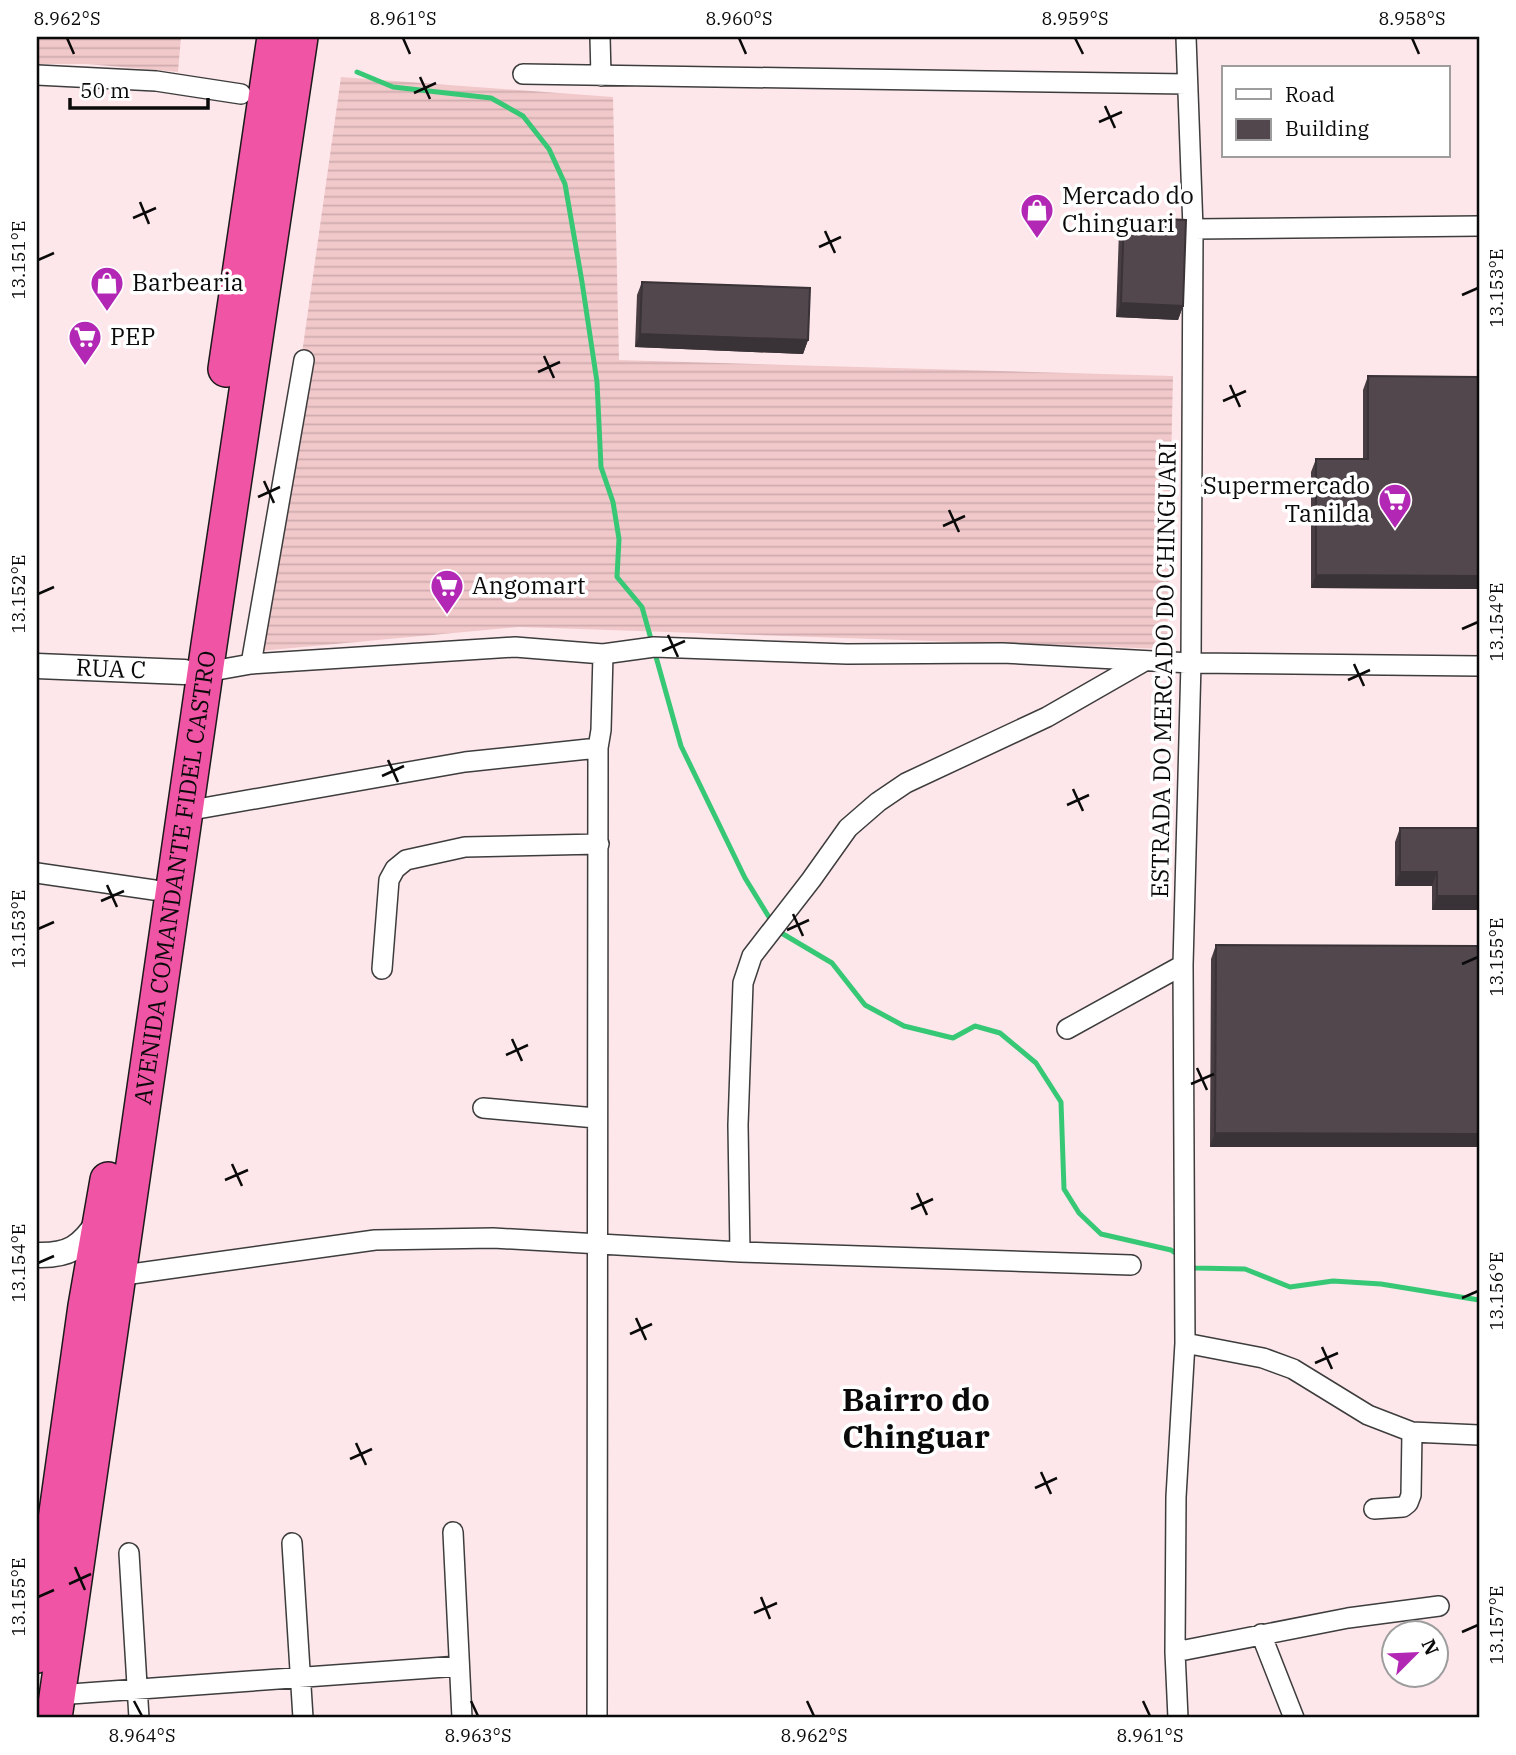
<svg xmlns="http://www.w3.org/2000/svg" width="1516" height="1755" font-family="'IBM Plex Serif',serif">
<defs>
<pattern id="farmland-rules" width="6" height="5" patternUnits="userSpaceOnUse" patternTransform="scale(1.75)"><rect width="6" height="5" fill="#f2c9cb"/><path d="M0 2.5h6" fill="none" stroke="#ceabad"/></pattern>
</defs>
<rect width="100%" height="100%" fill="#fee7eb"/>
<path fill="url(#farmland-rules)" d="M 37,37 L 181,37 L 178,72 L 87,64 L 37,64 Z
M 341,77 L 613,97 L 619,360 L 1173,376 L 1167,649 L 519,627 L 260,651 Z"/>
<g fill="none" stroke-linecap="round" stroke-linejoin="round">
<path stroke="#37c876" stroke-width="5" d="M 357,72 L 393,87 L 491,98 L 523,116 L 549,149 L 565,184 L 582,282 L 597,382 L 601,467 L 613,502 L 619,539 L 617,577 L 642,607 L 681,746 L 745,878 L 772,922
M 778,931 L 832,963 L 865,1005 L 904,1026 L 953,1038 L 975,1026 L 1000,1033 L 1036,1063 L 1061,1102 L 1064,1189 L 1079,1213 L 1101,1234 L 1171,1250 L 1181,1257
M 1191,1265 L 1195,1268 L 1245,1269 L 1290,1287 L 1333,1281 L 1381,1284 L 1479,1300"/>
<defs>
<path id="minor" d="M 600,37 L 601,76
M 523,74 L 1187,84
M 37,75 L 156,81 L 241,94
M 1193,229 L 1479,226
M 251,664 L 304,360
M 206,672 L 251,664 L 515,647 L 603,654 L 654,647 L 847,654 L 1002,653 L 1191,663 L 1479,666
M 186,811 L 465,762 L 598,748
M 37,873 L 154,890
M 382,969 L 389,880 L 395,869 L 406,860 L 465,847 L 599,844
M 1067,1029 L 1183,965
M 483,1108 L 596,1118
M 740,1252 L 738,1125 L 743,983 L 752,956 L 811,880 L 848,828 L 878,802 L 906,783 L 1047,717 L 1143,662
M 117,1276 L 375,1240 L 493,1238 L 740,1252 L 1131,1265
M 1185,1343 L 1263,1358 L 1293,1369 L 1368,1415 L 1412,1432 L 1479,1435
M 1374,1509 L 1403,1507 L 1408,1503 L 1411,1495 L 1412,1432
M 453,1532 L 462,1718
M 292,1543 L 303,1718
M 129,1553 L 139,1718
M 1261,1634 L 1294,1718
M 1175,1652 L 1348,1618 L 1439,1606
M 57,1695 L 459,1666
M 597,1718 L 598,748 L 601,730 L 603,654
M 1178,1718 L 1175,1652 L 1176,1497 L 1185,1343 L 1183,965 L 1191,663 L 1193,229 L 1186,37"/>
<g id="tertiary">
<path id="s1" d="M 37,666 L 184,672"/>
<path d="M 37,1255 C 69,1256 82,1247 99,1221"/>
</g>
<g id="motorway">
<path d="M 226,369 L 275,37"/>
<path d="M 37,1655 L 86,1306 L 108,1180"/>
<path id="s2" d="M 54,1718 L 209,645 L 300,37"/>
</g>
</defs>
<use href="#minor" stroke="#3d3d3d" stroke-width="22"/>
<use href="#tertiary" stroke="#3d3d3d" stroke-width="27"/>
<use href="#motorway" stroke="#1b1b1b" stroke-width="38"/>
<use href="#minor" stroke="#fff" stroke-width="19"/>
<use href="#tertiary" stroke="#fff" stroke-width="24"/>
<use href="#motorway" stroke="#f054a4" stroke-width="35"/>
</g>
<path fill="#473d42" d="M 1124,217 L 1183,306 L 1178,320 L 1116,317 L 1119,231 Z
M 642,282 L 808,340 L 803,354 L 635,347 L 637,295 Z
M 1368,376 L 1479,377 L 1479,589 L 1311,588 L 1311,472 L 1316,459 L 1363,459 L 1363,390 Z
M 1400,828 L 1479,828 L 1479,910 L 1432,910 L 1432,886 L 1395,886 L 1395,842 Z
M 1216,945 L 1479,946 L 1479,1147 L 1210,1147 L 1211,959 Z"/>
<path fill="#393236" d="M 1121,303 L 1183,306 L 1178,320 L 1116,317 Z
M 640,334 L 808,340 L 803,354 L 635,347 Z
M 1316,575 L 1479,576 L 1479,589 L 1311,588 Z
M 1400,872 L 1437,872 L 1432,886 L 1395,886 Z
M 1437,896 L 1479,896 L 1479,910 L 1432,910 Z
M 1215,1133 L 1479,1134 L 1479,1147 L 1210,1147 Z"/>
<path fill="#52474d" stroke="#393236" stroke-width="2" d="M 1124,217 L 1186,220 L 1183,306 L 1121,303 Z
M 642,282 L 810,288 L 808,340 L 640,334 Z
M 1368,376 L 1479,377 L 1479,576 L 1316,575 L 1316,459 L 1368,459 Z
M 1400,828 L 1479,828 L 1479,896 L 1437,896 L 1437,872 L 1400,872 Z
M 1216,945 L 1479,946 L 1479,1134 L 1215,1133 Z"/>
<path fill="none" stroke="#0a0a0a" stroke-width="2.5" d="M 67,38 L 74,54M 403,38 L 410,54M 739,38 L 746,54M 1075,38 L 1083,54M 1412,38 L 1419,54M 420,77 L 430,99M 414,93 L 436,83M 1105,106 L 1115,128M 1099,122 L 1122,112M 140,202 L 149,224M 133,218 L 156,208M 825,231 L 835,253M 819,247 L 841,237M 38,260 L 54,253M 1462,295 L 1478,288M 544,356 L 554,378M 538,372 L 560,362M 1230,385 L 1240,407M 1223,401 L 1246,391M 264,481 L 274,503M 258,497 L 280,487M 949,510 L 959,532M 943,526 L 965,516M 38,594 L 54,587M 1462,629 L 1478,622M 668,635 L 678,657M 662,651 L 685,641M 1354,664 L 1364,686M 1348,680 L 1370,670M 388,760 L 398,782M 382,776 L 404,766M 1073,789 L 1083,811M 1067,805 L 1089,795M 107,885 L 117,907M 101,901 L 124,891M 793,914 L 803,936M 38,929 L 54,922M 787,930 L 809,920M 1462,964 L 1478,957M 512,1039 L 522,1061M 506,1055 L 528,1045M 1197,1068 L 1207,1090M 1191,1084 L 1214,1074M 232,1164 L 242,1186M 225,1180 L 248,1170M 917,1193 L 927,1215M 911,1209 L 933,1199M 38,1263 L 54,1256M 1462,1298 L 1478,1291M 636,1318 L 646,1340M 630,1334 L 652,1324M 1322,1347 L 1332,1369M 1315,1363 L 1338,1353M 356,1443 L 366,1465M 350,1459 L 372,1449M 1041,1472 L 1051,1494M 1035,1488 L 1057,1478M 75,1567 L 85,1590M 69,1584 L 91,1574M 38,1597 L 54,1590M 761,1597 L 770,1619M 754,1613 L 777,1603M 1462,1632 L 1478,1625M 134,1701 L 142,1716M 471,1701 L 478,1716M 807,1701 L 814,1716M 1143,1701 L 1150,1716"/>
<defs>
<symbol id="shop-pin" viewBox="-11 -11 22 30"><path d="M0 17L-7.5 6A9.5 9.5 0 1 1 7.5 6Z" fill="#b228b4" stroke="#fff"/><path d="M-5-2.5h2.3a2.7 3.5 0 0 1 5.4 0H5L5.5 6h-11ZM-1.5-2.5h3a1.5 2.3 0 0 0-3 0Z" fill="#fff"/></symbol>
<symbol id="supermarket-pin" viewBox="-11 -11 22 30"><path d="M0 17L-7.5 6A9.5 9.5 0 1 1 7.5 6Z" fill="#b228b4" stroke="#fff"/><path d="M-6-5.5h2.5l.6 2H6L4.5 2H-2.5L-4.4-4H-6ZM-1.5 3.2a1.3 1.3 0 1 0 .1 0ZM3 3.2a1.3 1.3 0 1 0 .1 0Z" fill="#fff"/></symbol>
</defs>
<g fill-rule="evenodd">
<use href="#shop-pin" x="1018" y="191" width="38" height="52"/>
<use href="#shop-pin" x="88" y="264" width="38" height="52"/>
<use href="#supermarket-pin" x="66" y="318" width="38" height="52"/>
<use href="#supermarket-pin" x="1376" y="481" width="38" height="52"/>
<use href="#supermarket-pin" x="428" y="567" width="38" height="52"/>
</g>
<g text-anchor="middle" stroke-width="7" stroke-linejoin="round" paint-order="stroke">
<g font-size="24" fill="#0a0a0a" stroke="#fff" text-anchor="start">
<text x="1062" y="204">Mercado do<tspan x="1062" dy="28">Chinguari</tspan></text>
<text x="132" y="291">Barbearia</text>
<text x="110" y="345">PEP</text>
<text x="1370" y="494" text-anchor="end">Supermercado<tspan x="1370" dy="28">Tanilda</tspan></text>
<text x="472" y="594">Angomart</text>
</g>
<g font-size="24" fill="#0a0a0a" stroke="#fff">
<text dy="8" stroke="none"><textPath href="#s1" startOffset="74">RUA C</textPath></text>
<text transform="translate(1164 670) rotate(-89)" y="8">ESTRADA DO MERCADO DO CHINGUARI</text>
<text dy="8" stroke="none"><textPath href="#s2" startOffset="849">AVENIDA COMANDANTE FIDEL CASTRO</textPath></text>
</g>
<g font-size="32" font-weight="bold" fill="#0a0a0a" stroke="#fff">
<text x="916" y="1411">Bairro do<tspan x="916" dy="37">Chinguar</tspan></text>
</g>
</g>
<rect width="1516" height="1755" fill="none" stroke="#ffffff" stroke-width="77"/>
<rect x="1222" y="66" width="228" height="91" fill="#ffffff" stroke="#9d9d9d" stroke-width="2"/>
<rect x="1236" y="89" width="35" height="10" fill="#ffffff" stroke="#9d9d9d" stroke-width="2"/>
<text x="1285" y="102" font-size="21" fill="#0a0a0a">Road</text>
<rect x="1236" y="119" width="35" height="21" fill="#52474d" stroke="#9d9d9d" stroke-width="2"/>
<text x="1285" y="136" font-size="21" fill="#0a0a0a">Building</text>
<g transform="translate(1415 1654) rotate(66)"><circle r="33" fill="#ffffff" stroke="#9d9d9d" stroke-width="2"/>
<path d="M0-5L12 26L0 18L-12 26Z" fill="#b228b4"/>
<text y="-10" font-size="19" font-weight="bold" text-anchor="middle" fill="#0a0a0a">N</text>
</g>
<path d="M70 98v10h138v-10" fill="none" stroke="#0a0a0a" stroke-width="3.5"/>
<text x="80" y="98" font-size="21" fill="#0a0a0a" stroke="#ffffff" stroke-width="5" paint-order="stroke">50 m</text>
<rect x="38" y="38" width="1440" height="1678" fill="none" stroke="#0a0a0a" stroke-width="2.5"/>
<g font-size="18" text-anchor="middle" fill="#0a0a0a">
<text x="67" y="25">8.962°S</text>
<text x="403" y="25">8.961°S</text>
<text x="739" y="25">8.960°S</text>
<text x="1075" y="25">8.959°S</text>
<text x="1412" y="25">8.958°S</text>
<text transform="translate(19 260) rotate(-90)" y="6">13.151°E</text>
<text transform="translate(1497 288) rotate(-90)" y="6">13.153°E</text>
<text transform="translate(19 594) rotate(-90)" y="6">13.152°E</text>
<text transform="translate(1497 622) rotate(-90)" y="6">13.154°E</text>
<text transform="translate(19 929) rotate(-90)" y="6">13.153°E</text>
<text transform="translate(1497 957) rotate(-90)" y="6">13.155°E</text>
<text transform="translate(19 1263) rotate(-90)" y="6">13.154°E</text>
<text transform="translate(1497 1291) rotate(-90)" y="6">13.156°E</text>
<text transform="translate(19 1597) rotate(-90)" y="6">13.155°E</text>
<text transform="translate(1497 1625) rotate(-90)" y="6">13.157°E</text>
<text x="142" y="1742">8.964°S</text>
<text x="478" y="1742">8.963°S</text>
<text x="814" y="1742">8.962°S</text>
<text x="1150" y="1742">8.961°S</text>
</g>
</svg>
